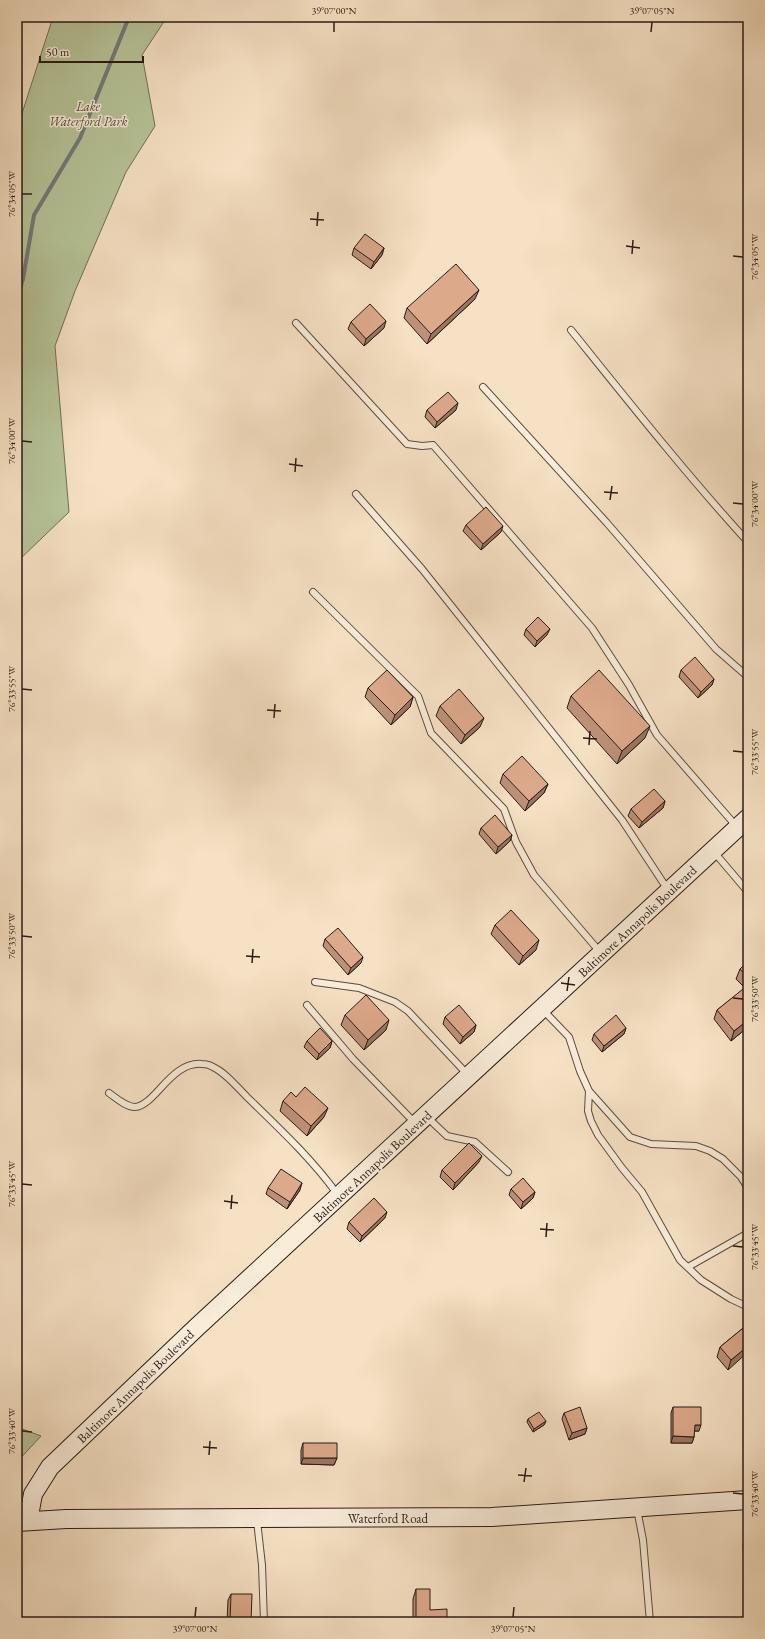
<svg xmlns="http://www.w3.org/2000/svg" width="765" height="1639" font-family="'EB Garamond',serif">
<rect width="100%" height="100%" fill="#f6e1c4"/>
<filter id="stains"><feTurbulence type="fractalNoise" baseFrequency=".005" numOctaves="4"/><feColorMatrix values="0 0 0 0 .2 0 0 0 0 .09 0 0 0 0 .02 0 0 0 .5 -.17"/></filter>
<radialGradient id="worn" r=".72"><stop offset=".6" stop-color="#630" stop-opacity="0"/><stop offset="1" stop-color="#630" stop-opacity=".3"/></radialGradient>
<path fill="#b6c499" stroke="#707056" d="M 53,17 L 167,17 L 142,55 L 155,126 L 126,172 L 75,291 L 55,346 L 69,512 L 17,562 L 17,129 Z
M 17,1427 L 41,1436 L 17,1462 Z"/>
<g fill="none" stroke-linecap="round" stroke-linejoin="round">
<path stroke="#727a7b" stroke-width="4" d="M 17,298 L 23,279 L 34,215 L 80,138 L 129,17"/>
<defs>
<path id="lane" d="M 296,323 L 407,444 L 422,446 L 433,445 L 592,628 L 629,685 L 657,735 L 737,827
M 571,330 C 629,402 686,474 748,542
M 483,387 L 607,523 L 716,649 L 748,677
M 356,494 L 422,569 L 622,820 L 668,890
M 313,592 L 418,696 L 431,733 L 504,809 L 516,842 L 534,875 L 600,952
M 714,852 L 748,892
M 315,982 L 359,988 L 395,1002 L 408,1011 L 468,1075
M 307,1005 L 353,1059 L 416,1124
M 543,1010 L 569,1037 L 580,1071 L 589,1091 L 630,1137 L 651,1144 L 696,1146 L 710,1151 L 723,1159 L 741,1177 L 748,1188
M 589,1091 L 588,1111 L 591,1121 L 598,1135 L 622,1168 L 642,1192 L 680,1260 L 701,1280 L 731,1299 L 748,1307
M 109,1093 C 116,1098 126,1107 135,1107 C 155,1106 171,1061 202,1064 C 205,1064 210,1065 213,1067 C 226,1073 237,1087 247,1097 C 279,1128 312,1159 338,1195
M 427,1117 L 447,1136 L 475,1142 L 508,1172
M 688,1267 L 748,1233
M 637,1509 L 643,1540 L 650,1622
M 257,1521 L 262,1565 L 264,1622"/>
<path id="secondary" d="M 28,1521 L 33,1494 L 50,1467 L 197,1327 L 748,818
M 17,1522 L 66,1519 L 492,1517 L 748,1500"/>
</defs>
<use href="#lane" stroke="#5c4c40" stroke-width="8"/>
<use href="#secondary" stroke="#291b14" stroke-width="20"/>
<use href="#lane" stroke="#f9ecd9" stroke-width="6"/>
<use href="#secondary" stroke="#f9ecd9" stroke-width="18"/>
</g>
<path fill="#bd9178" stroke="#291b14" d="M 354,248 L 384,248 L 382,255 L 371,269 L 352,255 Z
M 475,299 L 427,344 L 404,318 L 407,308 Z
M 351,322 L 384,328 L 364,346 L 348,329 Z
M 427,410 L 456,410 L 435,428 L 425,417 Z
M 466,525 L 501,532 L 481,550 L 463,531 Z
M 526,629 L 547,635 L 535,647 L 524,635 Z
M 681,670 L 714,679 L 712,685 L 698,698 L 679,677 Z
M 368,688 L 413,697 L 410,707 L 391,725 L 365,697 Z
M 571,696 L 645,738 L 617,764 L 567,708 Z
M 440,706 L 480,727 L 461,744 L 436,716 Z
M 503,774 L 548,784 L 544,793 L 525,811 L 500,783 Z
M 665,801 L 663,808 L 639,828 L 628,816 L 631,809 Z
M 481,828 L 512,835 L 510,841 L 496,854 L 479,834 Z
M 495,925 L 536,950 L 519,965 L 491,934 Z
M 325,939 L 361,963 L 348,975 L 323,946 Z
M 748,961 L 748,1027 L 731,1041 L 714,1019 L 717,1010 L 745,988 L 736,979 L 740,969 Z
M 345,1015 L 386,1030 L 364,1050 L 341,1025 Z
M 445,1017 L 476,1025 L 474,1032 L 460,1044 L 443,1024 Z
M 626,1028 L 624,1034 L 602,1052 L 592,1040 L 594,1034 Z
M 307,1041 L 332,1041 L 330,1048 L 317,1060 L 304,1047 Z
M 296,1097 L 324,1117 L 307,1136 L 280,1111 L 283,1101 Z
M 479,1162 L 453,1190 L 440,1177 L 442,1170 Z
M 268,1188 L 300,1190 L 287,1209 L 266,1194 Z
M 511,1189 L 535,1192 L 533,1198 L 521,1209 L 509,1195 Z
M 385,1218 L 360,1242 L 347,1229 L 349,1222 Z
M 748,1324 L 728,1370 L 717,1357 L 720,1347 Z
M 673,1407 L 699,1431 L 694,1431 L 694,1437 L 692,1443 L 671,1443 L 671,1413 Z
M 564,1413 L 587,1428 L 585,1434 L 569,1440 L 562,1419 Z
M 528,1419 L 546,1421 L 544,1425 L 533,1432 L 527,1422 Z
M 303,1443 L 337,1458 L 334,1465 L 301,1464 L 301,1450 Z
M 746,1538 L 748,1565 L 744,1565 L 743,1544 Z
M 416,1589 L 430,1610 L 447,1622 L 413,1622 L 413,1599 Z
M 231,1594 L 251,1622 L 227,1622 L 228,1600 Z"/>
<path fill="#9a7661" stroke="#291b14" d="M 384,248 L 382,255 L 371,269 L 374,262 Z
M 479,290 L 475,299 L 427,344 L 431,334 Z
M 386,321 L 384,328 L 364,346 L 366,339 Z
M 458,403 L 456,410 L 435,428 L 437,422 Z
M 503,526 L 501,532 L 481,550 L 483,544 Z
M 550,629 L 547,635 L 535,647 L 537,641 Z
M 714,679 L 712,685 L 698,698 L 701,692 Z
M 413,697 L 410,707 L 391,725 L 395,715 Z
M 484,718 L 480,727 L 461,744 L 465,735 Z
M 650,726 L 645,738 L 617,764 L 622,751 Z
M 548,784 L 544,793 L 525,811 L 529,801 Z
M 665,801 L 663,808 L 639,828 L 642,822 Z
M 512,835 L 510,841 L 496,854 L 498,847 Z
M 539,940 L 536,950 L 519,965 L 523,956 Z
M 363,957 L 361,963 L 348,975 L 351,968 Z
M 389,1020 L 386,1030 L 364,1050 L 368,1040 Z
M 748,1020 L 748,1027 L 731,1041 L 734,1031 Z
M 476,1025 L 474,1032 L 460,1044 L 463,1037 Z
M 626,1028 L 624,1034 L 602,1052 L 604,1046 Z
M 332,1041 L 330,1048 L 317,1060 L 319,1054 Z
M 328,1108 L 324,1117 L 307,1136 L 311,1126 Z
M 482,1156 L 479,1162 L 453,1190 L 455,1183 Z
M 302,1183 L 300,1190 L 287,1209 L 290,1202 Z
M 535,1192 L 533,1198 L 521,1209 L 523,1202 Z
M 387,1212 L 385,1218 L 360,1242 L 362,1236 Z
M 748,1346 L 748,1352 L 728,1370 L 731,1360 Z
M 546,1421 L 544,1425 L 533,1432 L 534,1429 Z
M 695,1425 L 701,1425 L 699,1431 L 692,1431 Z
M 587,1428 L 585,1434 L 569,1440 L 572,1433 Z
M 673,1436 L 694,1437 L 692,1443 L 671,1443 Z
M 303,1458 L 337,1458 L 334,1465 L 301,1464 Z
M 746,1558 L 748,1558 L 748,1565 L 744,1565 Z"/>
<path fill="#dca98b" stroke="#291b14" d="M 365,234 L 384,248 L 374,262 L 354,248 Z
M 456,264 L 479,290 L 431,334 L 407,308 Z
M 370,304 L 386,321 L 366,339 L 351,322 Z
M 448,392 L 458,403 L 437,422 L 427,410 Z
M 486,507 L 503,526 L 483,544 L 466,525 Z
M 538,617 L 550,629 L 537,641 L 526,629 Z
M 695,657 L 714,679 L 701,692 L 681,670 Z
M 387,670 L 413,697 L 395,715 L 368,688 Z
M 599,670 L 650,726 L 622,751 L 571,696 Z
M 459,689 L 484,718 L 465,735 L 440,706 Z
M 522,756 L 548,784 L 529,801 L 503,774 Z
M 654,789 L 665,801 L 642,822 L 631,809 Z
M 495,815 L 512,835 L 498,847 L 481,828 Z
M 511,910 L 539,940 L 523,956 L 495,925 Z
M 338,928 L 363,957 L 351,968 L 325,939 Z
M 748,961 L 748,978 L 740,969 Z
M 748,985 L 748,1020 L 734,1031 L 717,1010 Z
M 366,995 L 389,1020 L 368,1040 L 345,1015 Z
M 459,1005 L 476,1025 L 463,1037 L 445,1017 Z
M 616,1015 L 626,1028 L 604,1046 L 594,1034 Z
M 320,1028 L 332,1041 L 319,1054 L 307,1041 Z
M 305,1087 L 328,1108 L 311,1126 L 283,1101 L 291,1092 L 296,1097 Z
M 469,1143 L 482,1156 L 455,1183 L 442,1170 Z
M 281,1169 L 302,1183 L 290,1202 L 268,1188 Z
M 523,1178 L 535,1192 L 523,1202 L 511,1189 Z
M 374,1198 L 387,1212 L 362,1236 L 349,1222 Z
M 748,1324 L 748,1346 L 731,1360 L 720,1347 Z
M 580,1407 L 587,1428 L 572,1433 L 564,1413 Z
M 673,1407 L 701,1407 L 701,1425 L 695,1425 L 694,1437 L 673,1436 Z
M 539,1412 L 546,1421 L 534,1429 L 528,1419 Z
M 303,1443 L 337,1443 L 337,1458 L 303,1458 Z
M 746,1538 L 748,1538 L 748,1558 L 746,1558 Z
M 416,1589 L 430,1589 L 430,1610 L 447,1609 L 447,1622 L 416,1622 Z
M 231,1594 L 252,1594 L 251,1622 L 230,1622 Z"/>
<path fill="none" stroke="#291b14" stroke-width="1.5" d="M 334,32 L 334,22M 651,32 L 652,22M 22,194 L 32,194M 310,219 L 324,220M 317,226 L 318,212M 626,246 L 640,248M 632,254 L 633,240M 733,256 L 743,257M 22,441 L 32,442M 289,464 L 303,466M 295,472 L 296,458M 604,492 L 618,493M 610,500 L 612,486M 733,503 L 743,504M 22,689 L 32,690M 267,710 L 281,711M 274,718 L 275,704M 583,738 L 597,739M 589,745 L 590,731M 733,751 L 743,752M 22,936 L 32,937M 246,956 L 260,957M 252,963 L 253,949M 561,983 L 575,985M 567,991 L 569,977M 733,998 L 743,999M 22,1184 L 32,1185M 224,1201 L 238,1203M 231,1209 L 232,1195M 540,1229 L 554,1230M 546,1237 L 547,1223M 733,1246 L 743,1247M 22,1431 L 32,1432M 203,1447 L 217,1448M 209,1455 L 210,1441M 518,1475 L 532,1476M 524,1482 L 526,1468M 733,1493 L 743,1494M 195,1617 L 196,1607M 513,1617 L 514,1607"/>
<g text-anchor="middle" stroke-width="3" stroke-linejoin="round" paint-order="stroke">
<g font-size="13" font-style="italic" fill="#534e3c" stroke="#f9ecd9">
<text x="88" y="111">Lake<tspan x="88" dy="15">Waterford Park</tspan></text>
</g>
<g font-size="13" fill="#291b14" stroke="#f9ecd9">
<text transform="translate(637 921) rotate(-43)" y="5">Baltimore Annapolis Boulevard</text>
<text transform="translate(372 1166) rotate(-43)" y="5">Baltimore Annapolis Boulevard</text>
<text transform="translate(135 1386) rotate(-44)" y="5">Baltimore Annapolis Boulevard</text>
<text x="388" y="1523">Waterford Road</text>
</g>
</g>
<rect width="765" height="1639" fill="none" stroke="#f6e1c4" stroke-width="44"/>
<path d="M40 56v6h103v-6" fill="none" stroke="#291b14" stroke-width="2"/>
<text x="46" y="56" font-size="12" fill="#291b14" stroke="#f9ecd9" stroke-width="3" paint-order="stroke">50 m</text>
<rect x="22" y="22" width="721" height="1595" fill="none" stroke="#291b14" stroke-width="1.5"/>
<g font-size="10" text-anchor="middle" fill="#291b14">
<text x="334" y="14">39°07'00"N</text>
<text x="652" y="14">39°07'05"N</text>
<text transform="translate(11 194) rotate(-90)" y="4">76°34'05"W</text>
<text transform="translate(754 257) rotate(-90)" y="4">76°34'05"W</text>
<text transform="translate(11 441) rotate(-90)" y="4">76°34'00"W</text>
<text transform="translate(754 504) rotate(-90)" y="4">76°34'00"W</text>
<text transform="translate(11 689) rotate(-90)" y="4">76°33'55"W</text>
<text transform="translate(754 752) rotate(-90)" y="4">76°33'55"W</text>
<text transform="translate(11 936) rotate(-90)" y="4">76°33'50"W</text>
<text transform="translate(754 999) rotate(-90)" y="4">76°33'50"W</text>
<text transform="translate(11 1184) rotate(-90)" y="4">76°33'45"W</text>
<text transform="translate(754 1247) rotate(-90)" y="4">76°33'45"W</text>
<text transform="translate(11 1431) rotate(-90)" y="4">76°33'40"W</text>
<text transform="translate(754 1494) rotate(-90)" y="4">76°33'40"W</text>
<text x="195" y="1632">39°07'00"N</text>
<text x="513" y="1632">39°07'05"N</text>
</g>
<rect width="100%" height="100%" filter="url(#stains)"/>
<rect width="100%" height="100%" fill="url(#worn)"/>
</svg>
